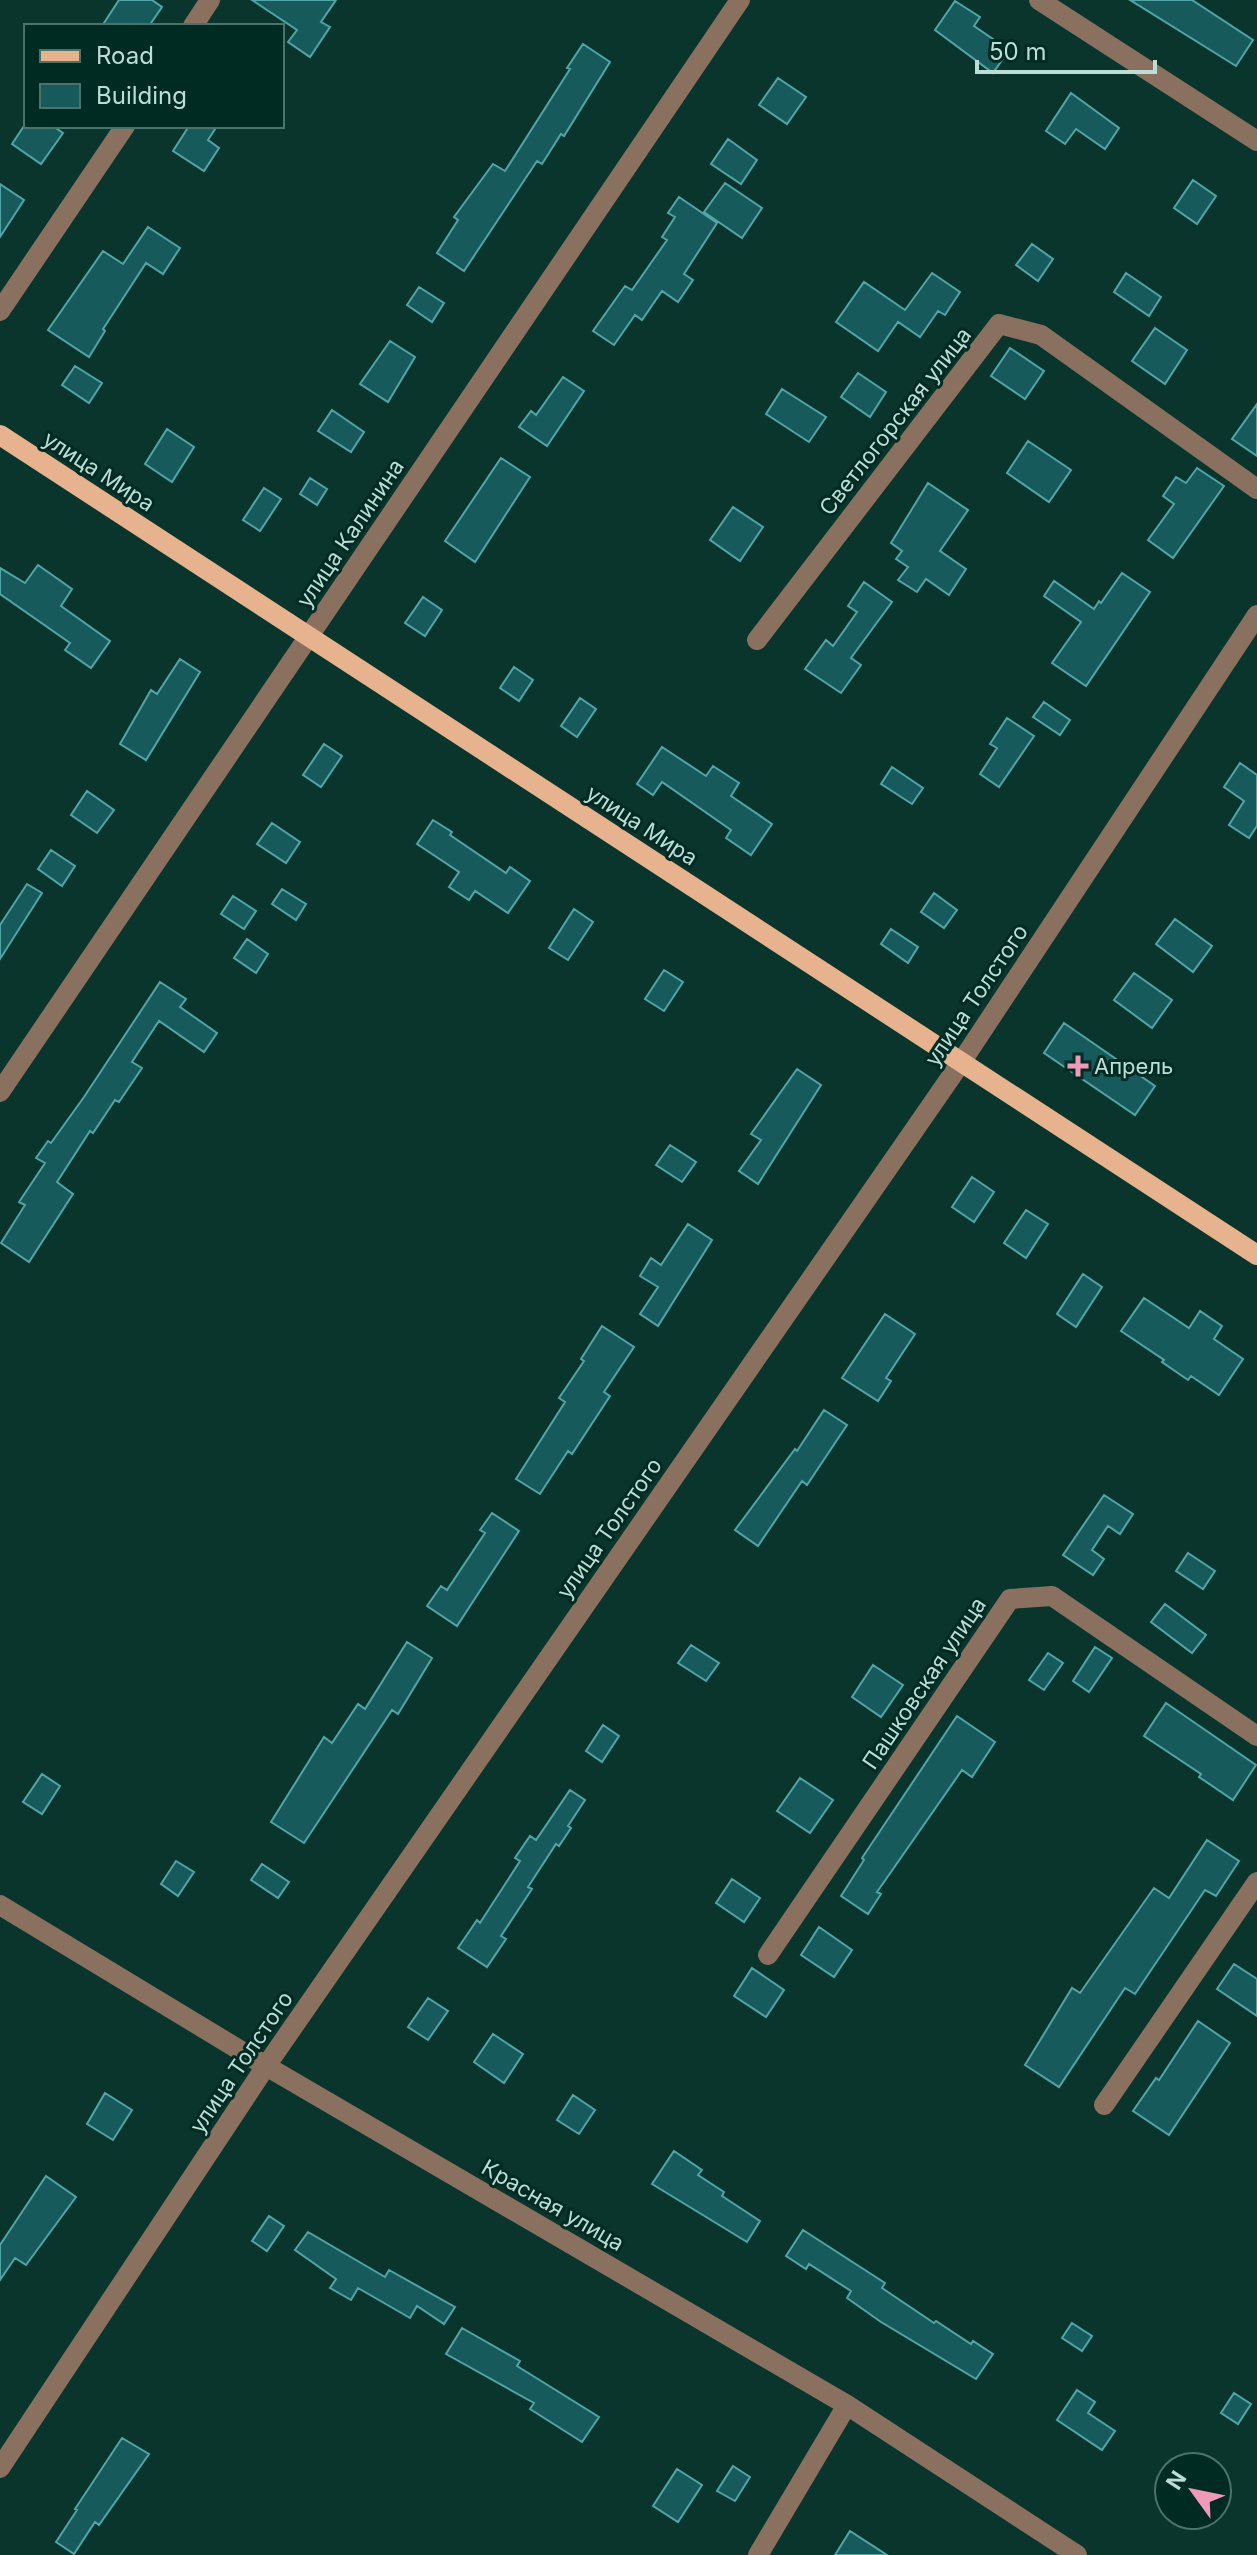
<svg xmlns="http://www.w3.org/2000/svg" width="1257" height="2555" font-family="Inter,sans-serif">
<rect width="100%" height="100%" fill="#0a352d"/>
<path fill="#175a5c" stroke="#52a5a7" stroke-width="2" d="M 119,0 L 152,0 L 162,7 L 149,26 L 102,26 Z
M 252,0 L 336,0 L 321,22 L 330,27 L 310,57 L 288,42 L 297,30 Z
M 1130,0 L 1192,0 L 1253,40 L 1236,66 Z
M 955,1 L 980,17 L 974,26 L 1009,50 L 993,73 L 935,30 Z
M 583,44 L 610,62 L 564,136 L 561,134 L 542,164 L 537,161 L 464,271 L 437,253 L 458,220 L 454,217 L 493,164 L 505,171 L 570,69 L 567,68 Z
M 778,78 L 806,97 L 787,124 L 759,105 Z
M 1071,93 L 1119,128 L 1105,149 L 1076,129 L 1065,144 L 1046,131 Z
M 24,126 L 53,126 L 63,133 L 41,164 L 12,144 Z
M 189,126 L 217,126 L 208,140 L 219,148 L 204,171 L 173,151 Z
M 728,139 L 757,160 L 741,184 L 711,164 Z
M 1193,180 L 1216,196 L 1197,224 L 1174,208 Z
M 725,183 L 762,208 L 742,238 L 704,212 Z
M 0,184 L 24,200 L 0,237 Z
M 679,197 L 717,223 L 684,274 L 693,280 L 678,302 L 662,291 L 642,320 L 635,315 L 614,345 L 593,331 L 625,286 L 632,290 L 667,240 L 662,237 L 675,217 L 668,213 Z
M 148,227 L 180,248 L 163,274 L 146,263 L 103,329 L 105,331 L 89,357 L 48,330 L 103,251 L 123,264 Z
M 1032,244 L 1053,259 L 1038,281 L 1016,265 Z
M 932,273 L 960,292 L 945,315 L 938,311 L 920,337 L 898,322 L 878,351 L 836,322 L 864,282 L 905,310 Z
M 1126,273 L 1161,297 L 1149,316 L 1114,292 Z
M 419,287 L 444,303 L 432,322 L 407,305 Z
M 1155,328 L 1187,350 L 1165,384 L 1132,361 Z
M 390,341 L 415,357 L 388,402 L 360,384 Z
M 1010,348 L 1044,371 L 1025,399 L 991,376 Z
M 75,366 L 102,383 L 89,403 L 62,385 Z
M 858,373 L 886,392 L 870,417 L 841,397 Z
M 563,377 L 584,391 L 547,446 L 519,427 L 531,411 L 536,415 Z
M 782,389 L 826,417 L 809,442 L 766,414 Z
M 1257,404 L 1257,456 L 1232,439 Z
M 332,410 L 364,432 L 351,452 L 318,431 Z
M 167,429 L 194,447 L 172,482 L 145,464 Z
M 1028,441 L 1071,470 L 1049,502 L 1007,473 Z
M 501,458 L 530,477 L 475,562 L 445,541 Z
M 1197,468 L 1224,486 L 1173,558 L 1148,540 L 1174,504 L 1163,496 L 1176,477 L 1186,483 Z
M 310,478 L 327,489 L 317,505 L 300,494 Z
M 928,483 L 968,510 L 940,551 L 966,569 L 949,595 L 926,579 L 917,592 L 898,580 L 908,567 L 896,559 L 902,551 L 891,543 Z
M 264,488 L 281,499 L 260,531 L 243,520 Z
M 733,507 L 763,527 L 740,561 L 710,540 Z
M 38,565 L 72,589 L 61,606 L 110,641 L 91,668 L 65,650 L 70,643 L 0,594 L 0,568 L 25,583 Z
M 1122,573 L 1150,592 L 1086,686 L 1052,663 L 1081,622 L 1044,596 L 1054,581 L 1094,609 L 1099,601 L 1101,603 Z
M 864,582 L 892,602 L 851,658 L 861,665 L 841,693 L 805,669 L 826,640 L 833,646 L 857,612 L 848,606 Z
M 423,597 L 442,610 L 425,636 L 405,623 Z
M 180,659 L 200,672 L 146,760 L 120,744 L 151,690 L 157,694 Z
M 514,667 L 533,680 L 519,701 L 500,688 Z
M 580,698 L 596,709 L 577,737 L 561,726 Z
M 1044,702 L 1070,720 L 1060,735 L 1033,717 Z
M 1007,718 L 1034,736 L 999,787 L 980,774 L 997,748 L 990,744 Z
M 324,744 L 342,756 L 321,787 L 303,775 Z
M 662,747 L 706,776 L 713,766 L 739,783 L 731,796 L 772,824 L 751,855 L 726,838 L 731,830 L 662,782 L 653,795 L 637,784 Z
M 1240,763 L 1257,775 L 1257,826 L 1249,838 L 1229,825 L 1244,801 L 1224,787 Z
M 892,767 L 923,788 L 912,804 L 881,784 Z
M 87,791 L 114,810 L 97,833 L 71,815 Z
M 433,820 L 452,832 L 450,835 L 506,873 L 510,867 L 530,881 L 508,913 L 475,891 L 469,900 L 449,887 L 459,872 L 417,844 Z
M 272,823 L 300,842 L 286,863 L 257,844 Z
M 51,850 L 75,866 L 62,886 L 38,869 Z
M 27,884 L 42,893 L 0,959 L 0,925 Z
M 282,889 L 306,904 L 296,920 L 272,904 Z
M 934,893 L 957,910 L 944,928 L 921,912 Z
M 233,896 L 256,911 L 244,929 L 221,914 Z
M 574,909 L 593,922 L 568,960 L 549,948 Z
M 1175,919 L 1212,946 L 1193,972 L 1156,944 Z
M 891,929 L 918,947 L 908,963 L 881,944 Z
M 247,939 L 268,954 L 256,973 L 234,958 Z
M 664,970 L 683,982 L 664,1011 L 645,999 Z
M 1134,973 L 1172,1000 L 1152,1028 L 1114,1000 Z
M 160,982 L 186,999 L 180,1007 L 217,1033 L 204,1052 L 159,1021 L 132,1062 L 142,1068 L 119,1102 L 115,1100 L 93,1133 L 90,1131 L 57,1182 L 73,1194 L 29,1262 L 1,1243 L 25,1205 L 19,1202 L 45,1163 L 36,1158 L 48,1141 L 51,1143 L 84,1097 Z
M 1064,1023 L 1155,1086 L 1135,1115 L 1044,1053 Z
M 797,1069 L 821,1085 L 758,1184 L 739,1171 L 761,1140 L 751,1134 Z
M 670,1145 L 696,1162 L 682,1182 L 656,1165 Z
M 972,1177 L 994,1192 L 974,1222 L 952,1207 Z
M 1026,1210 L 1048,1224 L 1026,1258 L 1004,1243 Z
M 688,1224 L 712,1240 L 658,1326 L 640,1314 L 658,1287 L 640,1276 L 651,1258 L 661,1265 Z
M 1083,1274 L 1102,1287 L 1076,1327 L 1057,1314 Z
M 1144,1298 L 1189,1328 L 1200,1311 L 1222,1326 L 1214,1339 L 1243,1359 L 1219,1395 L 1191,1376 L 1188,1380 L 1162,1362 L 1164,1360 L 1121,1331 Z
M 885,1314 L 915,1334 L 886,1378 L 891,1381 L 878,1401 L 842,1378 Z
M 602,1326 L 634,1347 L 604,1392 L 610,1396 L 572,1454 L 568,1451 L 540,1494 L 516,1479 L 565,1402 L 559,1398 L 584,1361 L 581,1359 Z
M 824,1410 L 847,1425 L 807,1485 L 802,1481 L 758,1546 L 735,1530 L 795,1449 L 797,1451 Z
M 1104,1495 L 1133,1514 L 1120,1534 L 1108,1526 L 1092,1550 L 1104,1559 L 1093,1575 L 1063,1555 Z
M 492,1513 L 519,1531 L 457,1626 L 427,1606 L 441,1586 L 447,1590 L 485,1533 L 480,1530 Z
M 1188,1553 L 1215,1571 L 1203,1589 L 1176,1571 Z
M 1165,1604 L 1206,1635 L 1192,1653 L 1151,1622 Z
M 407,1642 L 432,1658 L 398,1714 L 392,1710 L 304,1843 L 271,1822 L 324,1737 L 332,1743 L 358,1704 L 365,1709 Z
M 691,1645 L 719,1663 L 706,1681 L 678,1663 Z
M 1095,1647 L 1112,1658 L 1089,1692 L 1073,1681 Z
M 1048,1653 L 1063,1663 L 1044,1690 L 1029,1680 Z
M 873,1665 L 903,1685 L 881,1717 L 852,1697 Z
M 1166,1703 L 1256,1765 L 1233,1800 L 1199,1777 L 1201,1774 L 1144,1736 Z
M 957,1716 L 995,1742 L 972,1777 L 962,1770 L 877,1892 L 881,1894 L 868,1914 L 841,1896 L 864,1860 L 862,1858 Z
M 603,1725 L 619,1736 L 602,1762 L 586,1751 Z
M 42,1774 L 60,1786 L 42,1814 L 23,1802 Z
M 800,1778 L 833,1800 L 810,1833 L 777,1811 Z
M 570,1790 L 585,1800 L 568,1826 L 571,1828 L 559,1846 L 556,1844 L 528,1887 L 532,1889 L 501,1936 L 506,1939 L 487,1967 L 458,1948 L 477,1920 L 480,1923 L 520,1861 L 515,1858 L 530,1836 L 536,1840 Z
M 1207,1840 L 1239,1861 L 1216,1896 L 1205,1890 L 1135,1994 L 1125,1988 L 1059,2087 L 1025,2065 L 1072,1988 L 1080,1993 L 1154,1888 L 1169,1898 Z
M 176,1861 L 194,1872 L 178,1896 L 161,1884 Z
M 262,1864 L 289,1882 L 278,1898 L 251,1880 Z
M 732,1879 L 760,1898 L 744,1922 L 716,1903 Z
M 819,1927 L 852,1950 L 834,1977 L 801,1955 Z
M 1234,1964 L 1257,1979 L 1257,2016 L 1217,1989 Z
M 752,1968 L 784,1990 L 766,2017 L 734,1996 Z
M 428,1998 L 448,2011 L 428,2040 L 408,2027 Z
M 1198,2021 L 1230,2043 L 1169,2135 L 1133,2111 L 1156,2078 L 1159,2080 Z
M 493,2034 L 523,2054 L 504,2083 L 474,2062 Z
M 105,2093 L 132,2110 L 113,2140 L 87,2124 Z
M 573,2095 L 595,2110 L 579,2134 L 557,2120 Z
M 674,2151 L 702,2170 L 698,2175 L 724,2192 L 722,2196 L 760,2221 L 747,2242 L 652,2184 Z
M 46,2176 L 76,2197 L 26,2265 L 15,2258 L 0,2280 L 0,2245 Z
M 269,2216 L 284,2226 L 267,2251 L 252,2241 Z
M 803,2230 L 885,2283 L 882,2288 L 934,2323 L 936,2321 L 971,2344 L 973,2341 L 993,2354 L 976,2379 L 881,2322 L 847,2298 L 851,2291 L 809,2264 L 806,2269 L 786,2256 Z
M 308,2232 L 385,2277 L 389,2270 L 455,2307 L 444,2324 L 417,2306 L 410,2318 L 358,2288 L 351,2300 L 330,2288 L 336,2279 L 295,2250 Z
M 1072,2323 L 1092,2336 L 1082,2351 L 1062,2338 Z
M 462,2328 L 520,2361 L 517,2366 L 599,2417 L 582,2442 L 530,2409 L 534,2403 L 446,2354 Z
M 1077,2390 L 1095,2402 L 1088,2413 L 1115,2431 L 1102,2450 L 1057,2420 Z
M 1234,2393 L 1251,2404 L 1238,2424 L 1221,2413 Z
M 122,2438 L 149,2454 L 99,2525 L 95,2522 L 74,2554 L 56,2542 L 77,2510 L 75,2509 Z
M 733,2466 L 750,2477 L 735,2501 L 717,2491 Z
M 677,2469 L 702,2485 L 678,2522 L 653,2506 Z
M 850,2531 L 887,2555 L 835,2555 Z"/>
<g fill="none" stroke-linecap="round" stroke-linejoin="round">
<path stroke="#89705f" stroke-width="20" d="M 1039,0 L 1257,141
M 193,26 L 210,0
M 0,311 L 125,126
M 757,640 L 999,324 L 1041,335 L 1257,489
M 0,1092 L 740,0
M 0,1905 L 266,2066 L 847,2405 L 1077,2555
M 768,1955 L 1010,1599 L 1052,1596 L 1257,1736
M 1104,2105 L 1257,1882
M 0,2468 L 266,2066 L 962,1061 L 1257,615
M 758,2555 L 847,2405"/>
<path stroke="#e6b38e" stroke-width="20" d="M 0,435 L 1257,1255"/>
</g>
<path fill="#ef9ab8" stroke="#002b23" stroke-width="3" d="M1074 1054h8v8h8v8h-8v8h-8v-8h-8v-8h8z"/>
<g text-anchor="middle" stroke-width="6" stroke-linejoin="round" paint-order="stroke">
<g font-size="22" fill="#baded5" stroke="#002b23">
<text transform="translate(895 421) rotate(-52)" y="8">Светлогорская улица</text>
<text transform="translate(99 471) rotate(33)" y="8">улица Мира</text>
<text transform="translate(350 533) rotate(-56)" y="8">улица Калинина</text>
<text transform="translate(642 825) rotate(33)" y="8">улица Мира</text>
<text transform="translate(976 995) rotate(-56)" y="8">улица Толстого</text>
<text transform="translate(609 1528) rotate(-55)" y="8">улица Толстого</text>
<text transform="translate(924 1683) rotate(-56)" y="8">Пашковская улица</text>
<text transform="translate(241 2062) rotate(-56)" y="8">улица Толстого</text>
<text transform="translate(553 2205) rotate(30)" y="8">Красная улица</text>
</g>
<g font-size="22" fill="#baded5" stroke="#002b23" text-anchor="start">
<text x="1094" y="1074">Апрель</text>
</g>
</g>
<rect x="24" y="24" width="260" height="104" fill="#002b23" stroke="#4a736a" stroke-width="2"/>
<rect x="40" y="50" width="40" height="12" fill="#e6b38e" stroke="#4a736a" stroke-width="2"/>
<text x="96" y="64" font-size="24" fill="#baded5">Road</text>
<rect x="40" y="84" width="40" height="24" fill="#175a5c" stroke="#4a736a" stroke-width="2"/>
<text x="96" y="104" font-size="24" fill="#baded5">Building</text>
<g transform="translate(1193 2491) rotate(303)"><circle r="38" fill="#002b23" stroke="#4a736a" stroke-width="2"/>
<path d="M0-6L14 30L0 20L-14 30Z" fill="#ef9ab8"/>
<text y="-12" font-size="22" font-weight="bold" text-anchor="middle" fill="#baded5">N</text>
</g>
<path d="M977 60v12h178v-12" fill="none" stroke="#baded5" stroke-width="4"/>
<text x="989" y="60" font-size="24" fill="#baded5" stroke="#002b23" stroke-width="6" paint-order="stroke">50 m</text>
</svg>
